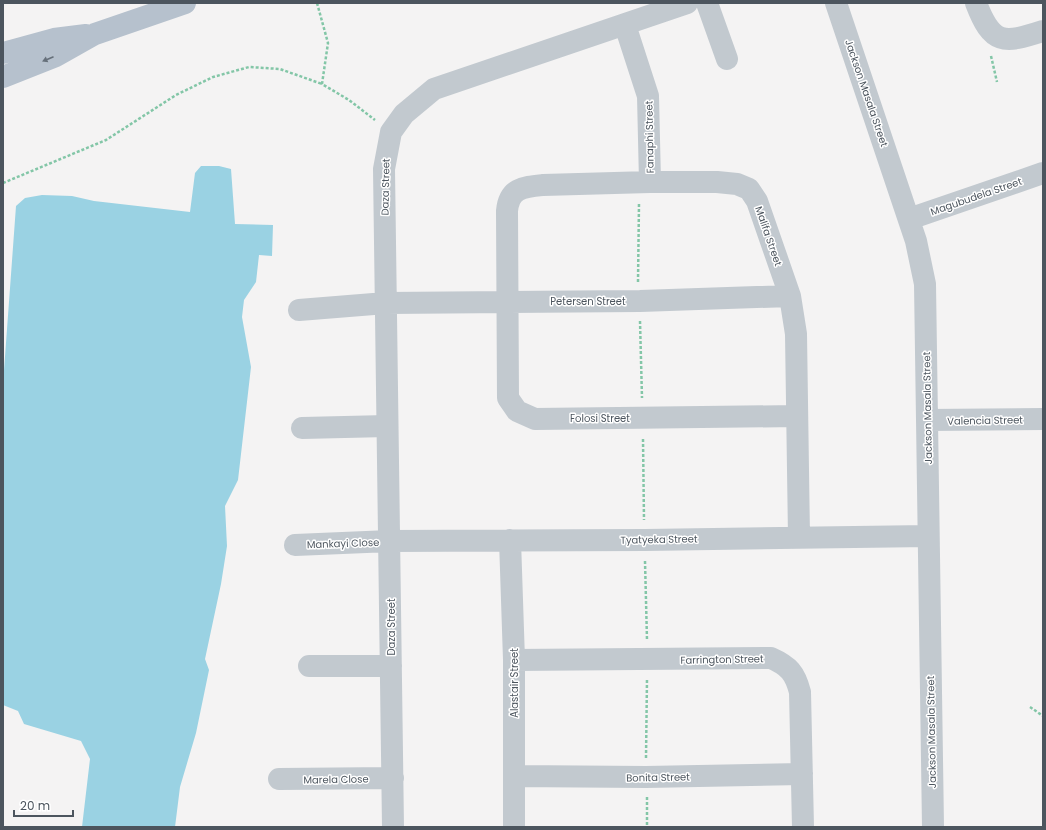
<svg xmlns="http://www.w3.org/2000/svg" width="1046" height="830" font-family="Poppins,sans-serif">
<rect width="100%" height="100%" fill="#f4f3f3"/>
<path fill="#9ad2e3" d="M 201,166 L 219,166 L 231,169 L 235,224 L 273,225 L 272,256 L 259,255 L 256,282 L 244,300 L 242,317 L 251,367 L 238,480 L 225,506 L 227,546 L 221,584 L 205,659 L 209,670 L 196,733 L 180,787 L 175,827 L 82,827 L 90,759 L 81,741 L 24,724 L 18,711 L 3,705 L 3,384 L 16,206 L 25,198 L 42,195 L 72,196 L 94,201 L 190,212 L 195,173 Z"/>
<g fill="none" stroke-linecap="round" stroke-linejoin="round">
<path stroke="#83c6a7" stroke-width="2.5" stroke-dasharray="3 2" stroke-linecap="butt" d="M 317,3 L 328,43 L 322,84 L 349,100 L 375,120
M 991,56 L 997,82
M 3,183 L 106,140 L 176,95 L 213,77 L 249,67 L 280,69 L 322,84
M 638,282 L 639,203
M 640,321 L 642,398
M 643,439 L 644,520
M 645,561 L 647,640
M 1030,707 L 1043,716
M 646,758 L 647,679
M 647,797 L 647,827"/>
<path stroke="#c2c9cf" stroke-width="22" d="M 707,3 L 727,59
M 836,3 L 916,241 L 925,284 L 933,827
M 976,3 C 992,45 1003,44 1043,31
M 625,25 L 648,96 L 650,182
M 909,219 L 1043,173
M 299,310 L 386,303 L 640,301 L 790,296
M 796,416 L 535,419 L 517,411 L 508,398 L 507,211 C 509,188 523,187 543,185 L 650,182 L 717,182 L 737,184 L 749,189 L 757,201 L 790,296 L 796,334 L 799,537
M 927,420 L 1043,419
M 302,428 L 387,426
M 510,540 L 514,660 L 514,827
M 295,545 L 390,541 L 645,540 L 928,536
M 514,660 L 771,658 C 789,666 795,673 800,692 L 803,827
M 309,666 L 391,666
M 514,776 L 646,777 L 802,774
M 279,779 L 393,778
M 393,827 L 384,169 L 391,132 L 404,114 L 434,89 L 687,3"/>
<path stroke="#b6c1cd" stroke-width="22" d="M 3,53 L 54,39 L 86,35
M 3,77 L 56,56 L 95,34 L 185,3"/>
</g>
<defs><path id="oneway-solid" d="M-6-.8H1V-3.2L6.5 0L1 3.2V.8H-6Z"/></defs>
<use fill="#66707a" href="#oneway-solid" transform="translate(48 59) rotate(157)"/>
<g text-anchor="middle" stroke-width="3" stroke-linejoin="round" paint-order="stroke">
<g font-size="10" fill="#4c555e" stroke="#fff">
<text transform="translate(867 93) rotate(71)" y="4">Jackson Masala Street</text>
<text transform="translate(649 137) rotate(-91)" y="4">Fanaphi Street</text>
<text transform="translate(385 187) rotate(-89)" y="4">Daza Street</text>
<text transform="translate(976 196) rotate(-19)" y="4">Magubudela Street</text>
<text transform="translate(769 236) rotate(71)" y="4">Malifa Street</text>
<text x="588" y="305">Petersen Street</text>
<text transform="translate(927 408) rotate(-91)" y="4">Jackson Masala Street</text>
<text x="600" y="422">Folosi Street</text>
<text transform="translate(985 420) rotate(-1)" y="4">Valencia Street</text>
<text transform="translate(659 539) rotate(-1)" y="4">Tyatyeka Street</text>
<text transform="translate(343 543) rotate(-2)" y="4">Mankayi Close</text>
<text transform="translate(391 627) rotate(-90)" y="4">Daza Street</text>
<text transform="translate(722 659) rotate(-1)" y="4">Farrington Street</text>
<text transform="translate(514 683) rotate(-90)" y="4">Alastair Street</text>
<text transform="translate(931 732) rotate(-91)" y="4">Jackson Masala Street</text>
<text transform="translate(658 777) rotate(-1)" y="4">Bonita Street</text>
<text transform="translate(336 779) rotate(-1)" y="4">Marela Close</text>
</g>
</g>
<rect width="1046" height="830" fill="none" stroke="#4c555e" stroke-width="8"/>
<path d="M14 810v6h59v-6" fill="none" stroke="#4c555e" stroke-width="2"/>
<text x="20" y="810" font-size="12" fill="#4c555e" stroke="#ffffff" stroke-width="3" paint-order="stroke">20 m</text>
</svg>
